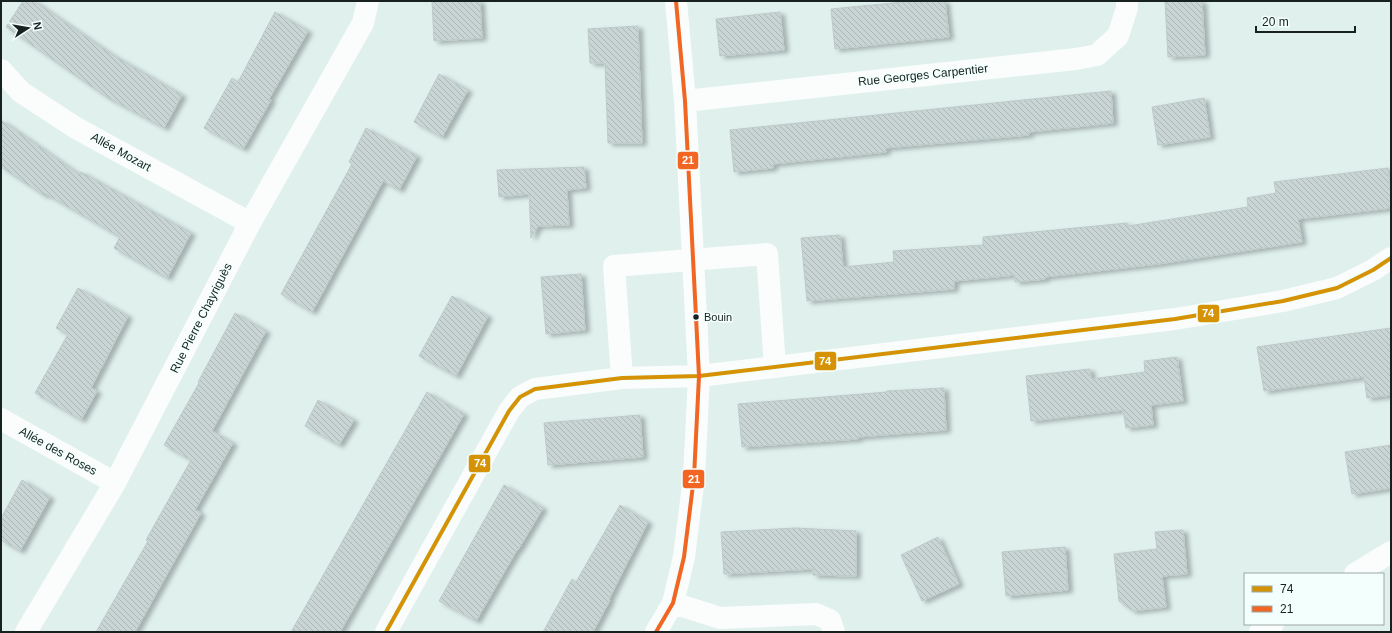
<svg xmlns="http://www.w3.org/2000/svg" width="1392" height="633" font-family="Helvetica,sans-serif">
<defs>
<pattern id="building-back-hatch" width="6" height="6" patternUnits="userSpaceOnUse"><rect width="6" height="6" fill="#c8d5d4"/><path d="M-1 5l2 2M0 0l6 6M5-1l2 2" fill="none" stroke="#abb7b6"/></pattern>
<filter id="shadow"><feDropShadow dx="4.5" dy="2.5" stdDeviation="2" flood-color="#0004"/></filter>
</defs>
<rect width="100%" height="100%" fill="#dff0ed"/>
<path fill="url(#building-back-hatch)" stroke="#bdcac8" filter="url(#shadow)" d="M 23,1 L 34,1 L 111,54 L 182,95 L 164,128 L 108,98 L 6,27 Z
M 432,1 L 480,1 L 482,38 L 434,41 Z
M 914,1 L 945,1 L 949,37 L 835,49 L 831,9 Z
M 1165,1 L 1202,1 L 1205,55 L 1168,57 Z
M 275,12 L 308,31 L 269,99 L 271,100 L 243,149 L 204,128 L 232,78 L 238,82 Z
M 780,12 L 784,50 L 720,56 L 716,19 Z
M 638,26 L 642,143 L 608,143 L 605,63 L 590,63 L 588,29 Z
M 439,74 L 468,90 L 442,137 L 414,122 Z
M 1111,91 L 1113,123 L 1029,132 L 1029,135 L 885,148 L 886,152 L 773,164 L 773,168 L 734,172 L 730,130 Z
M 1204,98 L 1210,137 L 1158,145 L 1152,107 Z
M 1,120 L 80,175 L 81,172 L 191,233 L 167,278 L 114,248 L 120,237 L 46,194 L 45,196 L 1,167 Z
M 366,128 L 417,156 L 399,190 L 383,181 L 312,312 L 281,294 L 352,164 L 349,162 Z
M 584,167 L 586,188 L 567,190 L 569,225 L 538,226 L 531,238 L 529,194 L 499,197 L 497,170 Z
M 1388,168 L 1391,195 L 1391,208 L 1298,219 L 1302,242 L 1158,264 L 1045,277 L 1045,279 L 1015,282 L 1015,275 L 954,281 L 954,289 L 807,301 L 801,238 L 840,235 L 843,267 L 894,262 L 893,251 L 983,245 L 983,237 L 1127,223 L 1128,226 L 1248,207 L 1247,198 L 1276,193 L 1274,182 Z
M 581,274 L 585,330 L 546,334 L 541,277 Z
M 78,288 L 128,316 L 91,388 L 97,391 L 81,420 L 35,393 L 68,334 L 56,328 Z
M 452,296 L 488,316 L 456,376 L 419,356 Z
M 235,313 L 266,331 L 212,431 L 233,443 L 195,510 L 201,513 L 135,632 L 96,632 L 148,541 L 146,540 L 191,460 L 164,445 L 199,383 L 198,382 Z
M 1391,328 L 1391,395 L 1367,398 L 1364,377 L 1264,391 L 1257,347 Z
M 1177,357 L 1183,401 L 1151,405 L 1153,425 L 1126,428 L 1123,410 L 1031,421 L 1026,376 L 1090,369 L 1091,379 L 1145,372 L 1144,361 Z
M 944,388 L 946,430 L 858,437 L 858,439 L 742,447 L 738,404 L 887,392 L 887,391 Z
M 427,392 L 464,414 L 340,632 L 291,632 Z
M 318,400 L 354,420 L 339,445 L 305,426 Z
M 640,415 L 643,457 L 548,465 L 544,423 Z
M 1391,445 L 1391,488 L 1352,494 L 1345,452 Z
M 22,480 L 50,497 L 20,551 L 1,540 L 1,518 Z
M 504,485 L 543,508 L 518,550 L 517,550 L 476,621 L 439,601 Z
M 620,505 L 648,522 L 609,599 L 610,600 L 593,632 L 543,632 L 572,579 L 576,582 Z
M 795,528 L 856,531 L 856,576 L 813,575 L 813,569 L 724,574 L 721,532 Z
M 1183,530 L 1187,574 L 1162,576 L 1166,607 L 1133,611 L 1119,601 L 1114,554 L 1157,549 L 1155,532 Z
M 938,537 L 959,584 L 922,601 L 901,555 Z
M 1065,547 L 1068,590 L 1006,596 L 1002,552 Z"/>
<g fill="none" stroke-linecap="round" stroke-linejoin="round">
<path stroke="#fafdfc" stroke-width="22" d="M 1,70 L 21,92 L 76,128 L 250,223
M 685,101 L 1076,59 L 1097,55 L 1118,36 L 1127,8 L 1127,1
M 622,378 L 614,266 L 767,254 L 775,367
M 1,419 L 115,483
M 1355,574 L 1391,552
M 673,603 L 720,618 L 816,614 L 830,620 L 834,632
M 26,632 L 115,483 L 250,223 L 363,23 L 368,1
M 386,632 L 509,411 L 520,397 L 535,389 L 622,378 L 699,376 L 1175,319 L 1283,301 L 1337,288 L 1373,270 L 1391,258
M 656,632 L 673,603 L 684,557 L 694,477 L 699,376 L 685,101 L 676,1
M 1260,632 L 1273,624"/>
<defs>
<path id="bus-1" d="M 386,632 L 509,411 L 520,397 L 535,389 L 622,378 L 699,376 L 1175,319 L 1283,301 L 1337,288 L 1373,270 L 1391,258"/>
<path id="bus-2" d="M 656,632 L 673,603 L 684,557 L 694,477 L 699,376 L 685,101 L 676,1"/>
</defs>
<use href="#bus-1" stroke="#f3fffd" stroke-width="7"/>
<use href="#bus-2" stroke="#f3fffd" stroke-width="7"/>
<use href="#bus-1" stroke="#d59205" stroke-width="4"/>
<use href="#bus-2" stroke="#f26522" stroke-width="4"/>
</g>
<circle fill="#172220" stroke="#f3fffd" stroke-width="1.5" cx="696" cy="317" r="3.5"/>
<g text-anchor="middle" stroke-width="3" stroke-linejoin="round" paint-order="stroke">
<g font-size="11" fill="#172220" stroke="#f3fffd" text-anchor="start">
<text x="704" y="321">Bouin</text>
</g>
<g font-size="12" fill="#172220" stroke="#f3fffd">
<text transform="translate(923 75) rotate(-6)" y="4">Rue Georges Carpentier</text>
<text transform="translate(121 152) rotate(29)" y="4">Allée Mozart</text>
<text transform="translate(201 318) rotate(-63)" y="4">Rue Pierre Chayriguès</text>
<text transform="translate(58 451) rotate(29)" y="4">Allée des Roses</text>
</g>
</g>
<g stroke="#f3fffd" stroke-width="1.5">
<rect x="677" y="151" width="22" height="19" rx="4" fill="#f26522"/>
<rect x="1197" y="304" width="23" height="19" rx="4" fill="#d59205"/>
<rect x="814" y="351" width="23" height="20" rx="4" fill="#d59205"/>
<rect x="468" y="454" width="23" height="19" rx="4" fill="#d59205"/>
<rect x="682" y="469" width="23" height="20" rx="4" fill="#f26522"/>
</g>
<g font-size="11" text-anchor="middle" font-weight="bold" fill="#fff">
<text x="688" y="164">21</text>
<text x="1208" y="317">74</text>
<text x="825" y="365">74</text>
<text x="480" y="467">74</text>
<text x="694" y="483">21</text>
</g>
<rect width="1392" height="633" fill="none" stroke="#172220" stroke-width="4"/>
<rect x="1244" y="573" width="140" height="52" fill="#f3fffd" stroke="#9ba7a5"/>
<rect x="1252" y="586" width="20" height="6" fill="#d59205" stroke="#9ba7a5"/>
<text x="1280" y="593" font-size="12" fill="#172220">74</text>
<rect x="1252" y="606" width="20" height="6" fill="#f26522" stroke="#9ba7a5"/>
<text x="1280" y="613" font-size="12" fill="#172220">21</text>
<g transform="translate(28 28) rotate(78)" stroke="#f3fffd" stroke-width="3" paint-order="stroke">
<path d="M0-3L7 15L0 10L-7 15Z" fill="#172220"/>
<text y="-6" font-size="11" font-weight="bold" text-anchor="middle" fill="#172220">N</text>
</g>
<path d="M1256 26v6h99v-6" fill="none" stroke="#172220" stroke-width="2"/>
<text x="1262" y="26" font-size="12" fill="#172220" stroke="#f3fffd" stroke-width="3" paint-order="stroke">20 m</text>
</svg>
